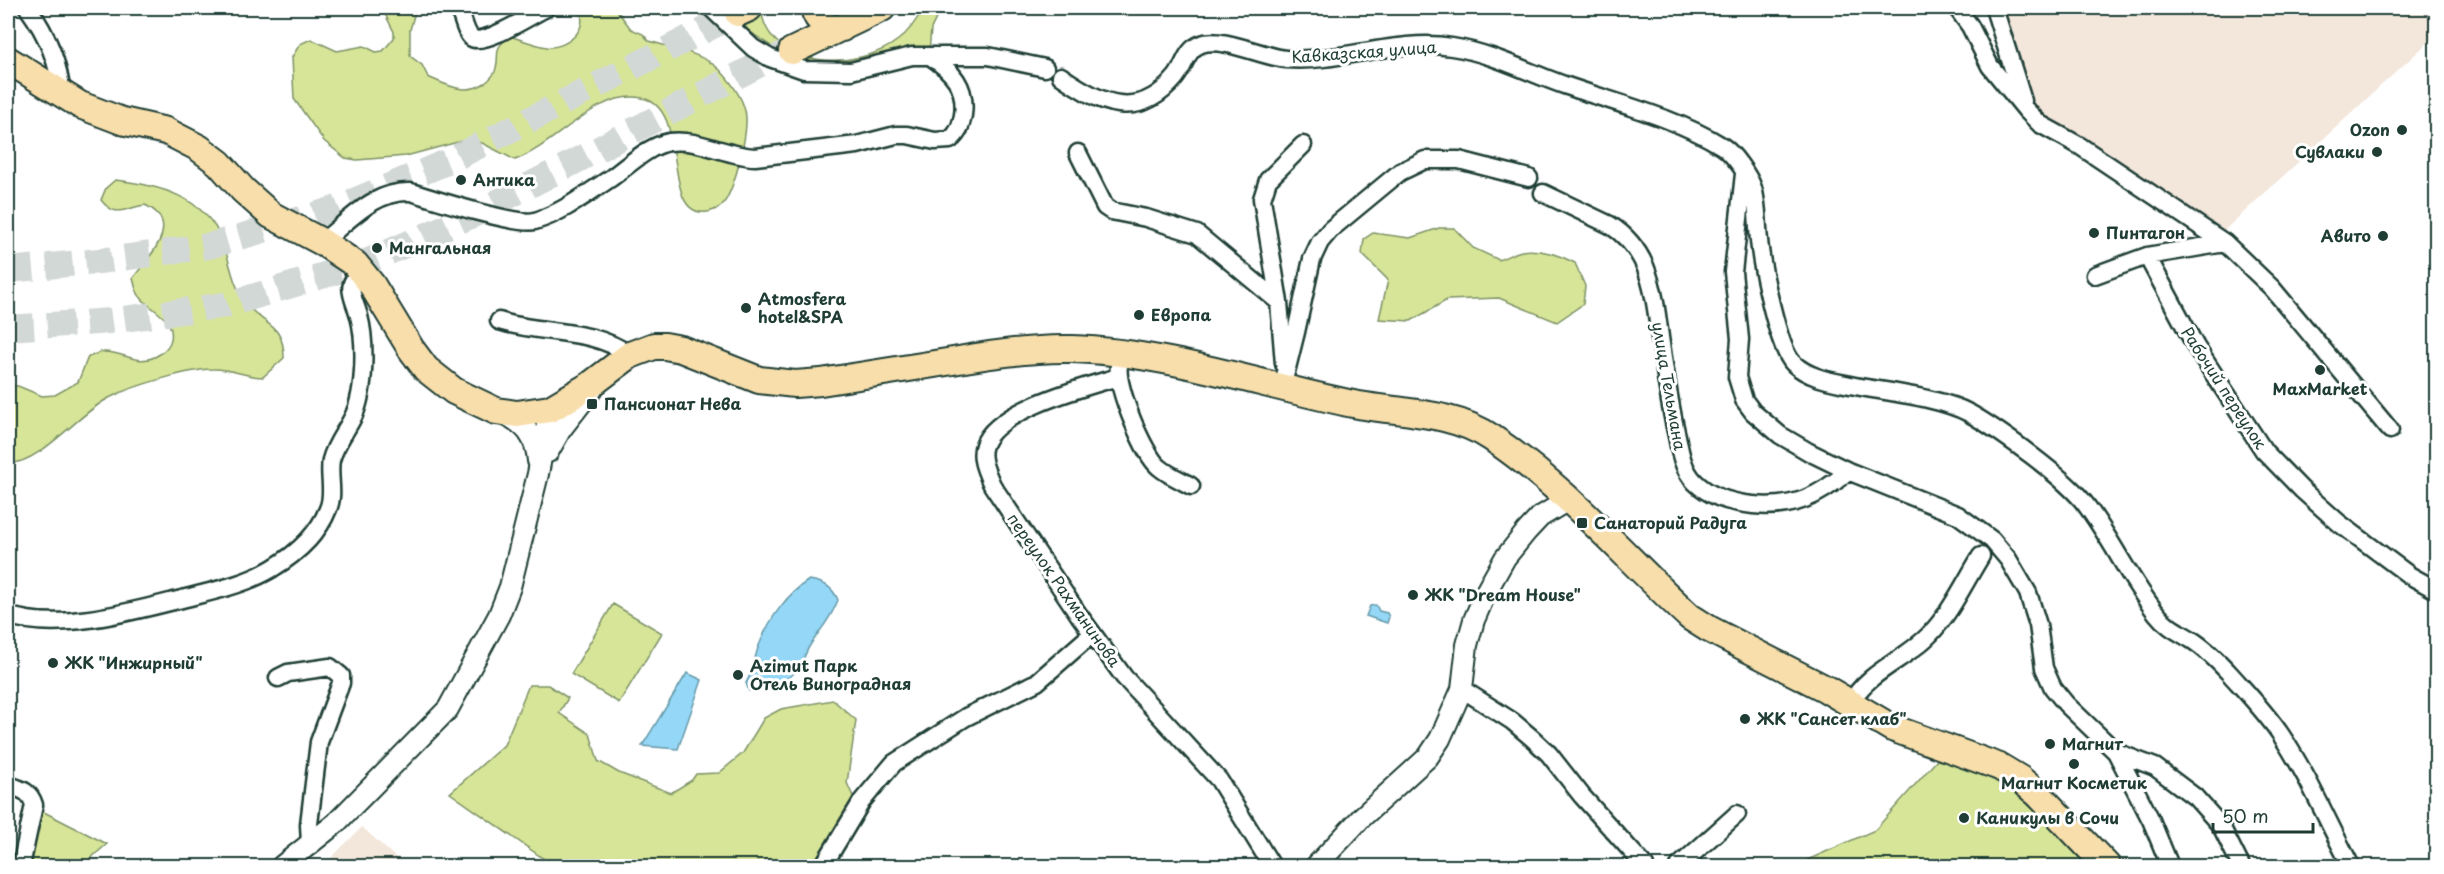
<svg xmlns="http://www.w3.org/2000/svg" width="2444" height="874" font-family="'Playpen Sans',sans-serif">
<rect width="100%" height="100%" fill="#fff"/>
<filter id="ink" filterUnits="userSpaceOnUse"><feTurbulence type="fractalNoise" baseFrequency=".0167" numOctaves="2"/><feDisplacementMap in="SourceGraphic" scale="12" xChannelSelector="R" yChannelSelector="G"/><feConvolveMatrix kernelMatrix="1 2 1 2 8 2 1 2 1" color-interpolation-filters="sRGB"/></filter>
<g filter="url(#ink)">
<path fill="#f3e6db" d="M 1998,8 L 2428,8 L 2436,20 L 2436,35 L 2218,236 L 2031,110 Z
M 362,827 L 405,866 L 323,866 Z"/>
<path fill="#d7e598" stroke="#7b9166" stroke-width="1.5" d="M 387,8 L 416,8 L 410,30 L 410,56 L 422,65 L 428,77 C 447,85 465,96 485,83 C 489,80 495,74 496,68 C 500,51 492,50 510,36 C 522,40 535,45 547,47 C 568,49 591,27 578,8 L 615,8 L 631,29 L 643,34 L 649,41 C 672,48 703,53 720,70 C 731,82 745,101 746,117 C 747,136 734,196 720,207 C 717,209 710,212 707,212 C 659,218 692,108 642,98 C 597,89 556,145 515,160 L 482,143 L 469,139 L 406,156 L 357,160 L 345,158 L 324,141 L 294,99 L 292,57 L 300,44 L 311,39 L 337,51 L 364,46 L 376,52 L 383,51 L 394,38 L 394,32 L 384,12 Z
M 728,8 L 761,8 C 767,71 859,71 898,40 C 909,32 917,20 923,8 L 941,8 L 931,29 L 929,52 C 902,48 886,56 861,61 C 802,74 766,46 724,10 Z
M 115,180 C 158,185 204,196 222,240 C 230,261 232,282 244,301 C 261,326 284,321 284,358 L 263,377 C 246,377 230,368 213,369 C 189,369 133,386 111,397 C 79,412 42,463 8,464 L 8,386 L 18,386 L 42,396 L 55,395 L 78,382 L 88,357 C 92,356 97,353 101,352 C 124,350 137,369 160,354 C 164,351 170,345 171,339 C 175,319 153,311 142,299 C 136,293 135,286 133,278 C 149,257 184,223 145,205 C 124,208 116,219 101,200 L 106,188 Z
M 1439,228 L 1454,228 L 1473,248 L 1499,260 C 1506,257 1515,252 1522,251 C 1541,248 1559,255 1575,263 L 1585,286 L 1583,304 L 1557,322 L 1499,298 L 1447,300 L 1411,321 L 1379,319 L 1388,280 L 1362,254 L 1364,239 L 1373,233 L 1410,238 Z
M 613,604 L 662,633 L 619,703 L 571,674 Z
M 529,685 L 548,685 L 568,698 L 559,713 L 590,734 L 598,761 L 619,773 L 671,793 L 692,780 L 696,774 L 719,773 L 743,753 L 764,718 L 781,709 L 833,700 L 856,720 L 847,783 L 856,803 L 821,866 L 554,866 L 450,793 L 504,745 Z
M 1937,760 C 2013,776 2037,813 2087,866 L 1794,866 L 1875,830 Z
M 40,810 L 107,844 L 82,866 L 28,866 Z"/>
<path fill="#95d7f6" stroke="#6699a8" stroke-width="1.5" d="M 809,580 C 823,582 832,586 838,600 C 830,621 820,629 809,647 C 803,657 802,668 792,675 C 782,682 761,692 749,691 L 746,683 C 754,670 754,656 760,643 C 770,618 787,594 809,580 Z
M 1376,605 L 1379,611 L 1387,613 L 1389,617 L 1387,623 L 1366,616 L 1370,606 Z
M 687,673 L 702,680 L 678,749 L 642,746 Z"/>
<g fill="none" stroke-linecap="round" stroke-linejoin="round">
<path stroke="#d2d8d6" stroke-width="26" stroke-dasharray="26 13" stroke-linecap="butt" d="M 8,270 L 99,261 L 209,246 L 335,209 L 449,161 L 738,13
M 8,328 L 110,321 L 226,305 L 364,263 L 475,214 L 760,64 L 792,51"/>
<defs>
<path id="minor" d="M 28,8 C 47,34 59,63 62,96
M 711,8 L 753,48 L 770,58 L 804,70 L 851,71 L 912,56 L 988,56 L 1045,68
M 1957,8 L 1970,26 L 1990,66 L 2026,110 L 2040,124 L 2080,146 L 2225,243 L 2272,288 L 2390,430
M 1994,8 L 2023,101
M 460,12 C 463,19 466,34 472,38 C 484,46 533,14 546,8
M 1061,76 C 1101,104 1138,122 1175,78 C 1185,67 1185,50 1201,44 C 1222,36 1263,57 1286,59 C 1341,63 1397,38 1452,47 C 1492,53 1529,73 1567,86 C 1616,103 1679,119 1722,146 C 1733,153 1749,176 1753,188 C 1758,204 1757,223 1759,240 C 1761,263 1778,350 1794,364 C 1809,378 1831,381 1850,385 C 1885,392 1939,397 1969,413 C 1999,430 2066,478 2086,505 C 2112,540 2130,580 2157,614 C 2167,627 2179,632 2192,640 C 2206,649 2219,662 2231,675 C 2248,694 2267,714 2281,735 C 2309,777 2328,823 2351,866
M 1078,153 L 1105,207 L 1111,211 L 1146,218 L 1197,234 L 1279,302
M 1744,174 L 1733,272 L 1740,339 L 1737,377 L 1744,400 L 1753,412 L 1780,435 L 1809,452 L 1848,471 L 1958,515 L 1992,540 L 2008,559 L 2028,593 L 2038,625 L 2044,668 L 2053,688 L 2066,704 L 2116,752 L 2155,767 L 2195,797 L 2221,826 L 2241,866
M 1543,193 L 1610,225 C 1626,235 1637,248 1645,266 C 1654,288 1657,314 1660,337 C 1665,370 1669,403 1677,436 C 1680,452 1683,470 1695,482 C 1710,497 1732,503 1753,505 C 1792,509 1819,497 1848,471
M 322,242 C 349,221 374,190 411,192 C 434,199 517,226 535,221 C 562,213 588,193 611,178 C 628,166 648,146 669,142 C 698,138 726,156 755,157 L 857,145 L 896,135 L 907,135 L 935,141 L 950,140 C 959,133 961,125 963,115 C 967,86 952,71 930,56
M 2147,256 L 2196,347 L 2264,451 L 2302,490 L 2339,523 L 2409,575 L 2436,590
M 2095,275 L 2147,256 L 2225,243
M 499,321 C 542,335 591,327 630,355
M 1284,364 L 1279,302 L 1262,199 L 1268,180 L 1303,145
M 1119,366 C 1115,385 1144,455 1159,467 C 1168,475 1181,480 1191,486
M 1118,377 C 1084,387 996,410 984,445 C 979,458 987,473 992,485 L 1079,615 L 1124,677 L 1219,780 L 1272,866
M 1282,388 L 1296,332 L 1312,259 L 1320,242 L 1331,229 L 1400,172 L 1425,160 L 1459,160 L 1529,178
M 8,615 C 56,633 134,611 182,599 C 213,591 245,585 273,568 C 296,554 318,535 328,509 C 335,494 328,476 331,460 C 335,444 347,430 354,415 C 365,390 366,342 359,316 C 354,298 343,284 362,272
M 278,678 L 288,673 L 330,667 L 341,676 L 341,683 L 319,742 L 309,824 L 310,845
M 1462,689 L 1512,721 L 1532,738 L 1549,754 L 1582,796 L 1645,866
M 1850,704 C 1867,671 1906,660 1930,634 C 1950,614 1966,580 1981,556
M 2116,752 L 2151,820 L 2170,866
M 8,785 C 21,789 30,791 34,805 L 21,866
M 823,866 L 862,801 L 894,763 L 966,717 L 1037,682 L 1092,634
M 1679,866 L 1737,814"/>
<path id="tertiary" d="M 503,413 C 525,424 536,436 538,461
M 548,452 L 561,429 L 593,388
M 282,866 L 336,823 L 448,709 L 499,615 L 510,587 L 538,474 L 550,409
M 1316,866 L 1362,817 L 1428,757 L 1440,739 L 1462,689 L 1467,645 L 1474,620 L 1487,590 L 1505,558 L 1526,532 L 1540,517 L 1568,500"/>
<path id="primary" d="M 814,8 C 817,22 828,29 842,28
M 738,13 L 749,8
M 792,51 L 882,8
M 8,60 L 80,105 L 122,121 L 166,131 L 199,148 L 219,163 L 243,190 L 271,215 L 322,242 L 355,264 L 372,285 L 411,349 L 426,369 L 454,391 L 496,411 L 517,414 L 550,409 L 589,386 L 630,355 L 654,346 L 665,346 L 681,349 L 759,380 L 795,384 L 821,382 C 865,375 909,368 953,361 C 992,354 1032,348 1072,349 C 1163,352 1259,384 1348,403 C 1395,413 1451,410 1492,438 C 1566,488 1625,557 1690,617 L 1709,629 L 1826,689 L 1892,728 L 2000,767 L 2020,779 L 2038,794 L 2107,866"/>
</defs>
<use href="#minor" stroke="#1f3d34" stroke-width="21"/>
<use href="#tertiary" stroke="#1f3d34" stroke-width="24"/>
<use href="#primary" stroke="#1f3d34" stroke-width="30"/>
<use href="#minor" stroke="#fff" stroke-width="16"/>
<use href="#tertiary" stroke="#fff" stroke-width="20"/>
<use href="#primary" stroke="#f8deab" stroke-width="26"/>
</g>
</g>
<g fill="#1f3d34" stroke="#fff" stroke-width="2">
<circle cx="2402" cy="130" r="6"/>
<circle cx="2377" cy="152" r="6"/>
<circle cx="461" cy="180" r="6"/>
<circle cx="2094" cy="233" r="6"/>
<circle cx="2383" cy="236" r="6"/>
<circle cx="377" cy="248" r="6"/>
<circle cx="746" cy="308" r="6"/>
<circle cx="1139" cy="315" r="6"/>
<circle cx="2320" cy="370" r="6"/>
<rect x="586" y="398" width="12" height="12" rx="3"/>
<rect x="1576" y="517" width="12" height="12" rx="3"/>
<circle cx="1413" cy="595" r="6"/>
<circle cx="53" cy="663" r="6"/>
<circle cx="738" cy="675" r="6"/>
<circle cx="1745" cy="719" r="6"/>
<circle cx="2050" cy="744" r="6"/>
<circle cx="2074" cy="764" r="6"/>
<circle cx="1964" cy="818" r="6"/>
</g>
<g text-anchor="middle" stroke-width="6" stroke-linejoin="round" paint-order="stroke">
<g font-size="16" fill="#1f3d34" stroke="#fff">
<text transform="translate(1364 52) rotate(-4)" y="6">Кавказская улица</text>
<text transform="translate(1669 386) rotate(80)" y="6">улица Тельмана</text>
<text transform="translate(2224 388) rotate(57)" y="6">Рабочий переулок</text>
<text transform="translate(1064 590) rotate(55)" y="6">переулок Рахманинова</text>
</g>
<g font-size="16" font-weight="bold" fill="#1f3d34" stroke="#fff" text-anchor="start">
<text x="2390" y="136" text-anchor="end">Ozon</text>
<text x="2365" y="158" text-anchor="end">Сувлаки</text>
<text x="473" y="186">Антика</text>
<text x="2106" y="239">Пинтагон</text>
<text x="2371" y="242" text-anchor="end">Авито</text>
<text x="389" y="254">Мангальная</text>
<text x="758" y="305">Atmosfera<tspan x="758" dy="18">hotel&amp;SPA</tspan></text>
<text x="1151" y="321">Европа</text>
<text x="2320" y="395" text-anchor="middle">MaxMarket</text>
<text x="604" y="410">Пансионат Нева</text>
<text x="1594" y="529">Санаторий Радуга</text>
<text x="1425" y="601">ЖК "Dream House"</text>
<text x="65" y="669">ЖК "Инжирный"</text>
<text x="750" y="672">Azimut Парк<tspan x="750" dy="18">Отель Виноградная</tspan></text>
<text x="1757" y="725">ЖК "Сансет клаб"</text>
<text x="2062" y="750">Магнит</text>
<text x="2074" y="789" text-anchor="middle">Магнит Косметик</text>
<text x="1976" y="824">Каникулы в Сочи</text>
</g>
</g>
<rect width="2444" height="874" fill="none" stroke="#fff" stroke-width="30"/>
<rect x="15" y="15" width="2414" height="844" fill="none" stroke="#1f3d34" stroke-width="2" filter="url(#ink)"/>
<path d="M2213 823v9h100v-9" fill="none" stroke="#1f3d34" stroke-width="3"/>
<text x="2222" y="823" font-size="18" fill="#1f3d34" stroke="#ffffff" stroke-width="4.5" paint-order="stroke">50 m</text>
</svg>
